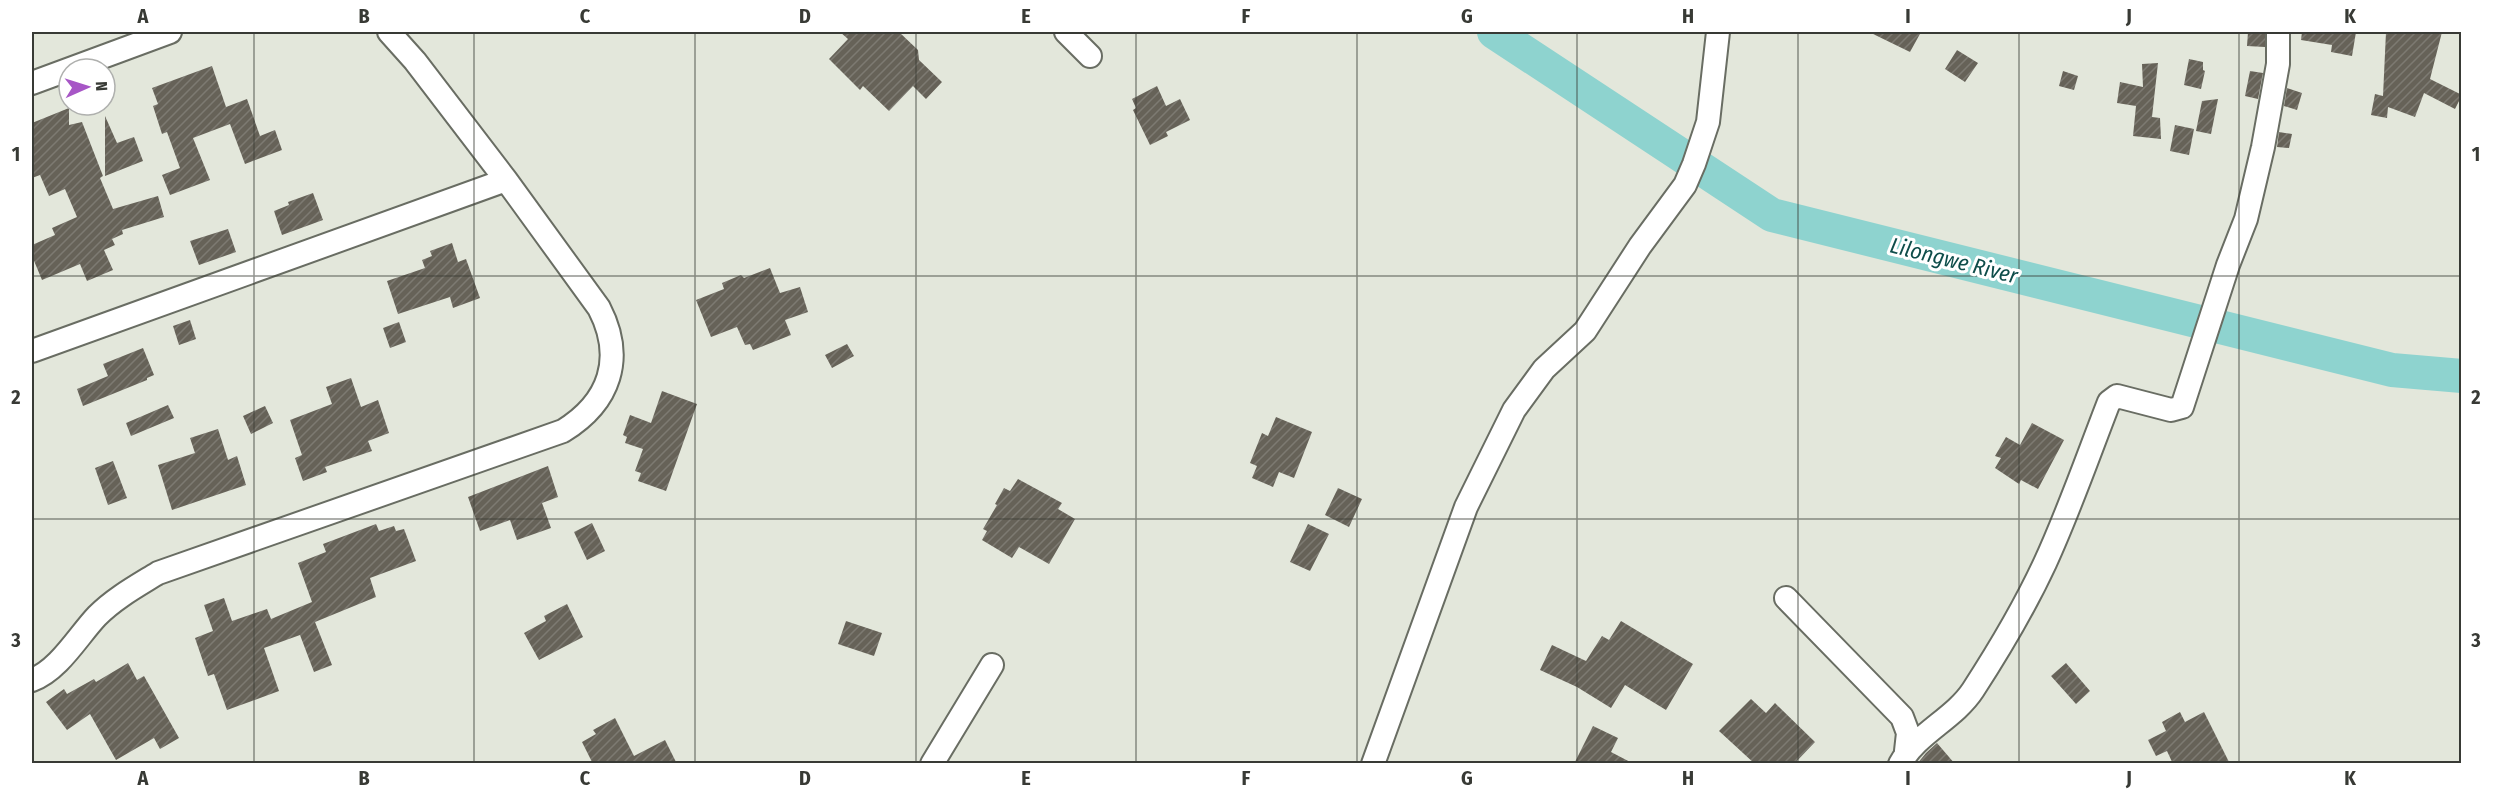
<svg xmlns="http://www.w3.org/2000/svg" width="2493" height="795" font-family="'Fira Sans Condensed',sans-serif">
<defs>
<pattern id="building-hatch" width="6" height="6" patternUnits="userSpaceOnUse" patternTransform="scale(1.5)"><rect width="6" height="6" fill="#666258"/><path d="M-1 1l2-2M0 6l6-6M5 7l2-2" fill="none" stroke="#7d7a72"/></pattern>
</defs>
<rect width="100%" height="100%" fill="#e3e7db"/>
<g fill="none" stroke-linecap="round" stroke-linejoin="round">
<path stroke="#8ed3cf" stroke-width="34" d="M 1494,32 L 1772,215 L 2392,370 L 2462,376"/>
</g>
<path fill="url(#building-hatch)" d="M 840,32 L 899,32 L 918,50 L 919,60 L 942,82 L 926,99 L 913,86 L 889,111 L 863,86 L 860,90 L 829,59 L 848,39 Z
M 1869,32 L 1921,32 L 1910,52 Z
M 2248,32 L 2265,32 L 2265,47 L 2247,46 Z
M 2302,32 L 2356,32 L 2352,56 L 2331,52 L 2332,45 L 2301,40 Z
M 2386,32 L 2442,32 L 2430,79 L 2462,95 L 2455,109 L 2424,93 L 2415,117 L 2388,107 L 2387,118 L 2371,115 L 2375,94 L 2383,96 Z
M 1957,50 L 1978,63 L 1965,82 L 1945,69 Z
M 2189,59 L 2203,62 L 2203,70 L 2205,71 L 2201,89 L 2184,85 Z
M 2158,63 L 2152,117 L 2160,118 L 2161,139 L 2133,136 L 2136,106 L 2117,103 L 2120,82 L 2143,87 L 2142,64 Z
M 212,66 L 226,107 L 247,99 L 260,136 L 275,130 L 282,150 L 245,164 L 230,124 L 193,138 L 210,180 L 170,195 L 162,175 L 180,168 L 167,132 L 162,134 L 153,106 L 158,104 L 152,88 Z
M 2063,71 L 2078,76 L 2074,90 L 2059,86 Z
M 2250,71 L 2263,73 L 2258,99 L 2245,96 Z
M 1157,86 L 1166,106 L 1180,99 L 1190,120 L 1166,132 L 1168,136 L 1150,145 L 1133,110 L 1136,108 L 1132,99 Z
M 2287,88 L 2302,93 L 2297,110 L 2284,106 Z
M 2218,99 L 2211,134 L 2196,131 L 2202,101 Z
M 69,108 L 69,125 L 82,122 L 103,176 L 100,178 L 113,209 L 158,196 L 164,217 L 122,230 L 123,234 L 112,239 L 115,245 L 104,250 L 113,270 L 87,281 L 80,264 L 42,280 L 32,256 L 32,245 L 55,235 L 52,228 L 77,217 L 65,189 L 49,196 L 40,175 L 32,178 L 32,123 Z
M 105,116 L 117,143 L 134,137 L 143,161 L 105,176 Z
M 2175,125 L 2194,129 L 2189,155 L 2170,151 Z
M 2279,132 L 2292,134 L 2289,148 L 2277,147 Z
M 313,193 L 323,220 L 282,235 L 274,211 L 289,205 L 288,202 Z
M 228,229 L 236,252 L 199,265 L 190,241 Z
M 452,243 L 458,262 L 466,259 L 480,298 L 453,308 L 450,297 L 398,314 L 387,281 L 425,268 L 422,260 L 432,256 L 430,251 Z
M 770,268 L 780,293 L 800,287 L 808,312 L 785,320 L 791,335 L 753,350 L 750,344 L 745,345 L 737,327 L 711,337 L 696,300 L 724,289 L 722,283 L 741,275 L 744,278 Z
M 190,320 L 196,339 L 179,345 L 173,326 Z
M 399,322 L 406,342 L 390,348 L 383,328 Z
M 847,344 L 854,356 L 832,368 L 825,355 Z
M 143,348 L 154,375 L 147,378 L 147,380 L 83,406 L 77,389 L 108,376 L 103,364 Z
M 351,378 L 361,407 L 378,400 L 389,433 L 368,441 L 372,451 L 325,467 L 327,472 L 303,481 L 295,458 L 302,455 L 290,420 L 332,404 L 326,387 Z
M 662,391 L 697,404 L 666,491 L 638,481 L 641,473 L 635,471 L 643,449 L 625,443 L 627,437 L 623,435 L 630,415 L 651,423 Z
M 168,405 L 174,418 L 131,436 L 126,423 Z
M 265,406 L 273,423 L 251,434 L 243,416 Z
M 1276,417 L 1312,432 L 1294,478 L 1279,472 L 1273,487 L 1252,478 L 1257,466 L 1250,463 L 1262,433 L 1268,436 Z
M 2032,423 L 2064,440 L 2038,489 L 2021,480 L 2019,484 L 1995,468 L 2001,458 L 1995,456 L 2006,437 L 2020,445 Z
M 218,429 L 228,460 L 237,456 L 246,485 L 172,510 L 158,465 L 195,453 L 190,438 Z
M 113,461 L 127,498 L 108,505 L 95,468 Z
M 548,466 L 558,497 L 542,503 L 551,528 L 517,540 L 510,520 L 480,531 L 468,497 Z
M 1018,479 L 1062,503 L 1058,509 L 1075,519 L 1049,564 L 1019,547 L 1012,558 L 982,540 L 987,531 L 983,529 L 997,505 L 995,504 L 1004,488 L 1010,491 Z
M 1338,488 L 1362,499 L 1349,527 L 1325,515 Z
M 592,523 L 605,551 L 587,560 L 574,532 Z
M 376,524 L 379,531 L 394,526 L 396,531 L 404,529 L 416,561 L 370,578 L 376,597 L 315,622 L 332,665 L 314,672 L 300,635 L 264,648 L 279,691 L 227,710 L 214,674 L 208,676 L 195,638 L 213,631 L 204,605 L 224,598 L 232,621 L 267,609 L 271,619 L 312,602 L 298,563 L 326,552 L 323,544 Z
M 1308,524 L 1329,534 L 1310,571 L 1290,562 Z
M 567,604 L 583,637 L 539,660 L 524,633 L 546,621 L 544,616 Z
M 846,621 L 882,633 L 874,656 L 838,644 Z
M 1621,621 L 1693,664 L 1666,710 L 1625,685 L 1611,708 L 1577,687 L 1540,670 L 1552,645 L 1586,661 L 1602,636 L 1609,640 Z
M 128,663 L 137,680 L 144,676 L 179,738 L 160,749 L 154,738 L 116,760 L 90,714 L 67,730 L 46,702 L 64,689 L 67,694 L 94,679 L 96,682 Z
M 2066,663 L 2090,691 L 2076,704 L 2051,676 Z
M 1751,699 L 1766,713 L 1775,703 L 1815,742 L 1794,764 L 1755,764 L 1719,731 Z
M 2180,712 L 2185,722 L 2204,712 L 2230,764 L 2173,764 L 2167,751 L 2156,756 L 2148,740 L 2166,731 L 2162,722 Z
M 615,718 L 634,756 L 665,740 L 677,764 L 593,764 L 582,742 L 596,734 L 593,730 Z
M 1593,726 L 1618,738 L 1611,752 L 1634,764 L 1574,764 Z
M 1937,743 L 1955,764 L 1917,764 L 1926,753 Z"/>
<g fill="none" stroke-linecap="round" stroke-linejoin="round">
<defs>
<path id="street" d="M 1066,32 L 1090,56
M 32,83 L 170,32
M 32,351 L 506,180
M 1786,598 L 1902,717 L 1908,733 L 1906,751
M 32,680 C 59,670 78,636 97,616 C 115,598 137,586 158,573 L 563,431 C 610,402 625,358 599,308 L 506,180 L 415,61 L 389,32
M 932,764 L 992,665
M 1373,764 L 1466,507 L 1514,410 L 1544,369 L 1585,331 L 1640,246 L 1685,185 L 1694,164 L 1708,122 L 1718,32
M 1900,764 C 1917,733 1954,719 1973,690 C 1999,650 2025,606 2045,563 C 2069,511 2088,456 2109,402 L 2117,396 L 2171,410 L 2182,407 L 2228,265 L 2246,219 L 2263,147 L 2278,64 L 2278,32"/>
</defs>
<use href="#street" stroke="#696d63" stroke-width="26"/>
<use href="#street" stroke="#fff" stroke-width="22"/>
</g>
<path fill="none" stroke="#383a35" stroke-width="1.5" stroke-opacity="0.55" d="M 254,32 L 254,764M 474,32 L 474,764M 695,32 L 695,764M 916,32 L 916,764M 1136,32 L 1136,764M 1357,32 L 1357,764M 1577,32 L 1577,764M 1798,32 L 1798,764M 2019,32 L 2019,764M 2239,32 L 2239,764M 32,276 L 2462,276M 32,519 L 2462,519"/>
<g text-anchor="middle" stroke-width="6" stroke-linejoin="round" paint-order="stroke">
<g font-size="22" font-style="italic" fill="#0e4d4a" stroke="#fff">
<text transform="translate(1954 260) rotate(14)" y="8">Lilongwe River</text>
</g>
</g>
<rect width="2493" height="795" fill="none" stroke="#ffffff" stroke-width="66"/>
<g transform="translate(87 87) rotate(87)"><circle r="28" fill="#ffffff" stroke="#afb0ae" stroke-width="1.5"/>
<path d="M0-4.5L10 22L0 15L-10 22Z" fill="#a756c6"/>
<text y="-9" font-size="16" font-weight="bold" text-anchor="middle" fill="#383a35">N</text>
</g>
<rect x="33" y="33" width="2427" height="729" fill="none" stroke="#383a35" stroke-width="2"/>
<g font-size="20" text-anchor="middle" font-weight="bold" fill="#383a35">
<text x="143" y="23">A</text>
<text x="364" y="23">B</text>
<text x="585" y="23">C</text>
<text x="805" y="23">D</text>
<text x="1026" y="23">E</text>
<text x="1246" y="23">F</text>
<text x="1467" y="23">G</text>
<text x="1688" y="23">H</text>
<text x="1908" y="23">I</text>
<text x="2129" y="23">J</text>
<text x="2350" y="23">K</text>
<text x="16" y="161">1</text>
<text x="2476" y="161">1</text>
<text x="16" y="404">2</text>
<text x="2476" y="404">2</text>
<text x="16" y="647">3</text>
<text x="2476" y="647">3</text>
<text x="143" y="785">A</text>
<text x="364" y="785">B</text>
<text x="585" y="785">C</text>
<text x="805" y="785">D</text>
<text x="1026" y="785">E</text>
<text x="1246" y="785">F</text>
<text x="1467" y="785">G</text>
<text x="1688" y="785">H</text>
<text x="1908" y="785">I</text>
<text x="2129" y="785">J</text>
<text x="2350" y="785">K</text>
</g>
</svg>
